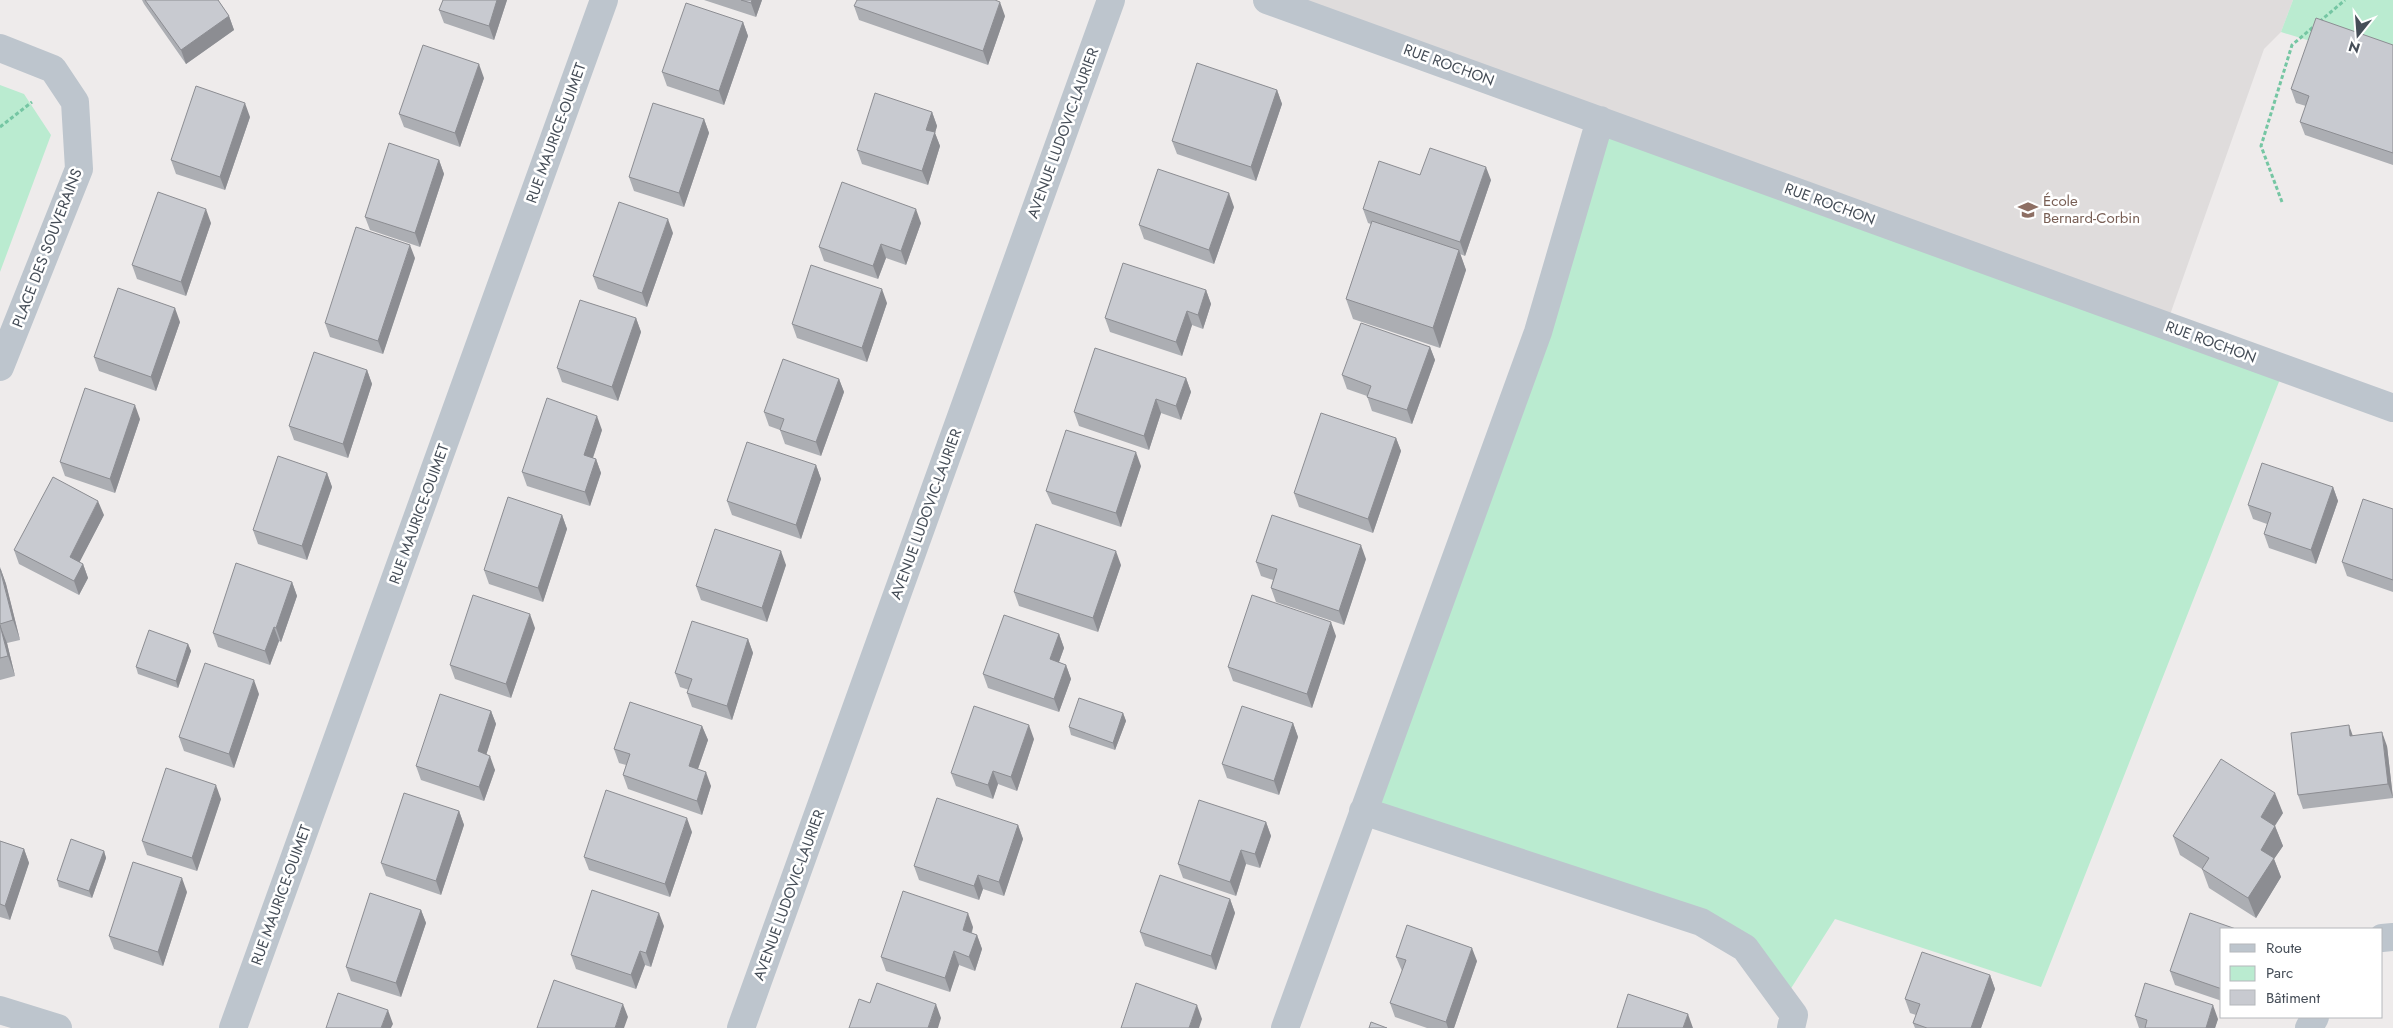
<svg xmlns="http://www.w3.org/2000/svg" width="2393" height="1028" font-family="Jost,sans-serif">
<rect width="100%" height="100%" fill="#eeebeb"/>
<path fill="#dfdcdc" d="M 1267,0 L 2293,0 L 2281,32 L 2264,49 L 2166,326 Z"/>
<path fill="#baebd0" d="M 2293,0 L 2393,0 L 2393,57 L 2317,43 L 2281,32 Z
M 0,85 L 24,94 L 51,135 L 0,272 Z
M 1608,121 L 2284,369 L 2041,987 L 1835,919 L 1783,1001 L 1747,953 L 1372,812 Z"/>
<g fill="none" stroke-linecap="round" stroke-linejoin="round">
<path stroke="#75c6a3" stroke-width="3" stroke-dasharray="4 2.5" stroke-linecap="butt" d="M 0,127 L 32,102
M 2282,202 L 2261,146 L 2292,45 L 2345,0"/>
<path stroke="#bdc5cd" stroke-width="28" d="M 1267,0 L 2393,408
M 0,48 L 53,69 L 75,102 L 79,169 L 0,367
M 1363,811 L 1701,922 L 1745,948 L 1794,1015 L 1791,1028
M 2382,938 L 2393,937
M 0,1010 L 58,1028
M 233,1028 L 604,0
M 741,1028 L 1111,0
M 1285,1028 L 1538,332 L 1600,120
M 2309,1028 L 2315,1017"/>
</g>
<path fill="#acaeb3" d="M 142,0 L 218,0 L 229,16 L 234,30 L 186,64 L 144,4 Z
M 443,0 L 507,0 L 494,40 L 444,23 L 439,10 Z
M 704,0 L 762,0 L 756,17 Z
M 854,6 L 1005,16 L 988,65 L 859,20 Z
M 743,22 L 748,36 L 724,105 L 667,86 L 662,72 Z
M 2393,45 L 2393,165 L 2305,135 L 2300,122 L 2306,106 L 2296,103 L 2291,89 Z
M 484,78 L 460,147 L 404,127 L 399,114 Z
M 1277,90 L 1282,104 L 1256,181 L 1177,154 L 1172,141 Z
M 932,112 L 937,126 L 935,133 L 940,146 L 928,185 L 862,164 L 857,150 Z
M 250,117 L 225,190 L 176,174 L 171,160 Z
M 704,119 L 709,133 L 684,207 L 634,191 L 629,177 Z
M 439,160 L 444,174 L 420,247 L 370,230 L 365,217 Z
M 1420,175 L 1491,180 L 1465,256 L 1460,254 L 1466,270 L 1440,348 L 1353,319 L 1346,299 L 1371,224 L 1368,223 L 1363,209 Z
M 1234,207 L 1214,264 L 1144,239 L 1139,225 Z
M 211,223 L 186,296 L 137,279 L 132,265 Z
M 921,223 L 906,265 L 886,258 L 878,279 L 824,261 L 819,247 Z
M 673,233 L 647,307 L 598,289 L 593,276 Z
M 415,258 L 383,354 L 330,337 L 325,323 Z
M 1206,290 L 1211,304 L 1203,329 L 1192,325 L 1182,356 L 1110,332 L 1105,318 Z
M 887,303 L 867,362 L 797,338 L 792,324 Z
M 636,318 L 641,332 L 618,401 L 562,382 L 557,368 Z
M 180,322 L 156,391 L 99,371 L 94,357 Z
M 1430,347 L 1435,360 L 1412,424 L 1372,411 L 1367,396 L 1347,389 L 1342,375 Z
M 367,370 L 372,384 L 348,458 L 294,440 L 289,426 Z
M 1186,378 L 1191,392 L 1181,420 L 1161,413 L 1149,450 L 1079,426 L 1074,412 Z
M 839,379 L 844,392 L 821,456 L 785,444 L 780,430 L 769,426 L 764,412 Z
M 140,419 L 115,493 L 65,476 L 60,462 Z
M 602,430 L 593,458 L 596,459 L 601,473 L 590,506 L 527,486 L 522,472 Z
M 1396,438 L 1401,451 L 1373,533 L 1299,507 L 1294,493 Z
M 816,465 L 821,479 L 801,539 L 732,515 L 727,501 Z
M 1141,466 L 1121,527 L 1052,504 L 1046,491 Z
M 327,473 L 332,487 L 307,560 L 258,544 L 253,530 Z
M 2333,487 L 2338,501 L 2316,564 L 2269,548 L 2264,534 L 2267,524 L 2253,519 L 2248,505 Z
M 2393,509 L 2393,592 L 2347,576 L 2342,562 Z
M 104,515 L 79,562 L 83,564 L 88,578 L 79,595 L 19,564 L 14,550 Z
M 562,515 L 567,529 L 543,602 L 489,584 L 484,570 Z
M 1366,559 L 1344,625 L 1276,602 L 1271,588 L 1273,580 L 1261,576 L 1256,562 Z
M 786,565 L 767,622 L 701,600 L 696,586 Z
M 1121,565 L 1098,632 L 1019,606 L 1014,592 Z
M 0,567 L 6,584 L 20,640 L 7,643 L 15,676 L 0,680 Z
M 292,582 L 297,596 L 281,642 L 279,641 L 270,665 L 218,647 L 213,633 Z
M 535,628 L 511,698 L 455,679 L 450,665 Z
M 1059,634 L 1064,648 L 1059,662 L 1066,665 L 1071,679 L 1059,712 L 988,688 L 983,674 Z
M 1336,636 L 1312,708 L 1233,681 L 1228,667 Z
M 748,639 L 753,653 L 732,720 L 692,707 L 687,693 L 689,690 L 680,687 L 675,673 Z
M 188,644 L 191,651 L 178,688 L 138,674 L 136,667 Z
M 259,694 L 234,768 L 184,751 L 179,737 Z
M 491,711 L 496,724 L 486,755 L 495,770 L 484,801 L 421,780 L 416,766 Z
M 1123,713 L 1126,721 L 1115,750 L 1071,735 L 1069,727 Z
M 1293,723 L 1298,737 L 1279,795 L 1227,778 L 1222,764 Z
M 702,726 L 708,740 L 698,769 L 711,786 L 702,815 L 628,789 L 623,775 L 626,765 L 619,763 L 614,749 Z
M 1034,739 L 1017,791 L 998,784 L 993,799 L 956,786 L 951,773 Z
M 2387,746 L 2393,798 L 2303,809 L 2298,795 Z
M 221,799 L 197,871 L 147,855 L 142,841 Z
M 459,811 L 464,825 L 441,895 L 386,876 L 381,863 Z
M 2283,813 L 2275,826 L 2283,846 L 2274,859 L 2281,877 L 2256,918 L 2209,888 L 2202,869 L 2180,855 L 2173,836 Z
M 1266,822 L 1271,836 L 1260,868 L 1246,864 L 1236,896 L 1183,878 L 1178,864 Z
M 1018,825 L 1023,839 L 1004,896 L 983,889 L 979,900 L 919,880 L 914,866 Z
M 692,832 L 670,897 L 589,870 L 584,857 Z
M 0,841 L 24,849 L 29,863 L 10,920 L 0,917 Z
M 104,851 L 106,858 L 92,898 L 59,887 L 57,880 Z
M 187,892 L 163,966 L 114,949 L 109,936 Z
M 1230,899 L 1235,913 L 1216,970 L 1145,946 L 1140,932 Z
M 421,910 L 426,923 L 401,997 L 351,981 L 346,967 Z
M 664,926 L 651,967 L 645,965 L 636,989 L 576,969 L 571,955 Z
M 973,927 L 972,933 L 977,935 L 982,949 L 975,971 L 959,965 L 950,992 L 886,971 L 881,957 Z
M 2222,929 L 2222,1001 L 2175,985 L 2170,971 Z
M 1396,957 L 1477,961 L 1454,1028 L 1427,1028 L 1395,1017 L 1390,1003 L 1402,971 Z
M 1990,975 L 1995,989 L 1981,1028 L 1915,1028 L 1913,1023 L 1916,1015 L 1910,1013 L 1905,999 Z
M 2135,1016 L 2218,1019 L 2215,1028 L 2139,1028 Z"/>
<path fill="#8c8d92" d="M 497,0 L 507,0 L 494,40 L 489,26 Z
M 752,0 L 762,0 L 756,17 L 751,3 Z
M 1000,2 L 1005,16 L 988,65 L 983,51 Z
M 229,16 L 234,30 L 186,64 L 181,50 Z
M 743,22 L 748,36 L 724,105 L 719,91 Z
M 479,64 L 484,78 L 460,147 L 455,133 Z
M 1277,90 L 1282,104 L 1256,181 L 1251,167 Z
M 245,103 L 250,117 L 225,190 L 220,177 Z
M 932,112 L 937,126 L 935,133 L 940,146 L 928,185 L 922,171 L 926,130 Z
M 704,119 L 709,133 L 684,207 L 679,193 Z
M 439,160 L 444,174 L 420,247 L 415,233 Z
M 1486,167 L 1491,180 L 1465,256 L 1460,242 Z
M 1229,193 L 1234,207 L 1214,264 L 1209,250 Z
M 206,209 L 211,223 L 186,296 L 181,282 Z
M 916,209 L 921,223 L 906,265 L 901,251 Z
M 668,219 L 673,233 L 647,307 L 642,293 Z
M 881,244 L 886,258 L 878,279 L 873,266 Z
M 410,245 L 415,258 L 383,354 L 378,341 Z
M 1459,250 L 1466,270 L 1440,348 L 1433,328 Z
M 882,289 L 887,303 L 867,362 L 862,348 Z
M 1206,290 L 1211,304 L 1203,329 L 1198,315 Z
M 175,308 L 180,322 L 156,391 L 151,377 Z
M 1187,311 L 1192,325 L 1182,356 L 1176,342 Z
M 636,318 L 641,332 L 618,401 L 612,387 Z
M 1430,347 L 1435,360 L 1412,424 L 1407,410 Z
M 367,370 L 372,384 L 348,458 L 343,444 Z
M 1186,378 L 1191,392 L 1181,420 L 1176,406 Z
M 839,379 L 844,392 L 821,456 L 816,442 Z
M 1156,399 L 1161,413 L 1149,450 L 1144,436 Z
M 135,405 L 140,419 L 115,493 L 110,479 Z
M 597,416 L 602,430 L 589,469 L 584,455 Z
M 1396,438 L 1401,451 L 1373,533 L 1368,519 Z
M 1136,452 L 1141,466 L 1121,527 L 1116,513 Z
M 596,459 L 601,473 L 590,506 L 585,492 Z
M 816,465 L 821,479 L 801,539 L 796,525 Z
M 327,473 L 332,487 L 307,560 L 302,546 Z
M 2333,487 L 2338,501 L 2316,564 L 2311,550 Z
M 98,501 L 104,515 L 75,571 L 70,557 Z
M 562,515 L 567,529 L 543,602 L 538,588 Z
M 1361,545 L 1366,559 L 1344,625 L 1339,611 Z
M 781,551 L 786,565 L 767,622 L 762,608 Z
M 1116,551 L 1121,565 L 1098,632 L 1093,618 Z
M 83,564 L 88,578 L 79,595 L 74,581 Z
M 0,567 L 6,584 L 20,640 L 13,620 Z
M 292,582 L 297,596 L 281,642 L 276,628 Z
M 530,614 L 535,628 L 511,698 L 506,684 Z
M 1331,622 L 1336,636 L 1312,708 L 1307,694 Z
M 0,625 L 7,643 L 15,676 L 8,656 Z
M 274,627 L 279,641 L 270,665 L 265,651 Z
M 1059,634 L 1064,648 L 1055,673 L 1050,659 Z
M 748,639 L 753,653 L 732,720 L 727,706 Z
M 188,644 L 191,651 L 178,688 L 176,681 Z
M 1066,665 L 1071,679 L 1059,712 L 1054,699 Z
M 254,680 L 259,694 L 234,768 L 229,754 Z
M 491,711 L 496,724 L 483,765 L 478,751 Z
M 1123,713 L 1126,721 L 1115,750 L 1113,743 Z
M 1293,723 L 1298,737 L 1279,795 L 1274,781 Z
M 1029,725 L 1034,739 L 1017,791 L 1011,777 Z
M 2349,725 L 2354,739 L 2350,736 Z
M 702,726 L 708,740 L 694,780 L 689,766 Z
M 2382,732 L 2387,746 L 2393,798 L 2388,784 Z
M 490,756 L 495,770 L 484,801 L 479,787 Z
M 993,771 L 998,784 L 993,799 L 988,785 Z
M 706,772 L 711,786 L 702,815 L 697,801 Z
M 216,785 L 221,799 L 197,871 L 192,858 Z
M 2275,793 L 2283,813 L 2268,836 L 2261,817 Z
M 459,811 L 464,825 L 441,895 L 436,881 Z
M 687,818 L 692,832 L 670,897 L 665,884 Z
M 1266,822 L 1271,836 L 1260,868 L 1255,854 Z
M 1018,825 L 1023,839 L 1004,896 L 999,882 Z
M 2275,826 L 2283,846 L 2274,859 L 2281,877 L 2256,918 L 2248,898 L 2261,850 Z
M 24,849 L 29,863 L 10,920 L 5,906 Z
M 1241,850 L 1246,864 L 1236,896 L 1230,882 Z
M 104,851 L 106,858 L 92,898 L 89,891 Z
M 978,875 L 983,889 L 979,900 L 974,886 Z
M 182,878 L 187,892 L 163,966 L 158,952 Z
M 1230,899 L 1235,913 L 1216,970 L 1211,956 Z
M 421,910 L 426,923 L 401,997 L 396,983 Z
M 659,913 L 664,926 L 651,967 L 646,953 Z
M 968,913 L 973,927 L 968,944 L 963,930 Z
M 977,935 L 982,949 L 975,971 L 969,957 Z
M 1472,948 L 1477,961 L 1454,1028 L 1448,1028 L 1446,1022 Z
M 640,951 L 645,965 L 636,989 L 631,975 Z
M 954,951 L 959,965 L 950,992 L 945,978 Z
M 1990,975 L 1995,989 L 1981,1028 L 1971,1028 Z
M 623,1004 L 628,1017 L 624,1028 L 615,1028 Z
M 936,1004 L 941,1018 L 938,1028 L 928,1028 Z
M 1197,1005 L 1202,1019 L 1199,1028 L 1189,1028 Z
M 2213,1005 L 2218,1019 L 2215,1028 L 2206,1028 Z
M 388,1010 L 393,1024 L 391,1028 L 381,1028 Z
M 1688,1014 L 1693,1028 L 1683,1028 Z"/>
<path fill="#c8cad0" stroke="#8c8d92" d="M 145,0 L 218,0 L 229,16 L 181,50 Z
M 443,0 L 497,0 L 489,26 L 439,10 Z
M 741,0 L 752,0 L 751,3 Z
M 857,0 L 995,0 L 1000,2 L 983,51 L 854,6 Z
M 686,3 L 743,22 L 719,91 L 662,72 Z
M 2316,18 L 2393,45 L 2393,153 L 2300,122 L 2309,96 L 2291,89 Z
M 423,45 L 479,64 L 455,133 L 399,114 Z
M 1197,63 L 1277,90 L 1251,167 L 1172,141 Z
M 196,86 L 245,103 L 220,177 L 171,160 Z
M 875,93 L 932,112 L 926,130 L 935,132 L 922,171 L 857,150 Z
M 653,103 L 704,119 L 679,193 L 629,177 Z
M 389,143 L 439,160 L 415,233 L 365,217 Z
M 1430,148 L 1486,167 L 1460,242 L 1363,209 L 1379,161 L 1420,175 Z
M 1158,169 L 1229,193 L 1209,250 L 1139,225 Z
M 842,182 L 916,209 L 901,251 L 881,244 L 873,266 L 819,247 Z
M 158,192 L 206,209 L 181,282 L 132,265 Z
M 619,202 L 668,219 L 642,293 L 593,276 Z
M 1372,221 L 1459,250 L 1433,328 L 1346,299 Z
M 356,227 L 410,245 L 378,341 L 325,323 Z
M 1123,263 L 1206,290 L 1198,315 L 1187,311 L 1176,342 L 1105,318 Z
M 811,265 L 882,289 L 862,348 L 792,324 Z
M 118,288 L 175,308 L 151,377 L 94,357 Z
M 580,300 L 636,318 L 612,387 L 557,368 Z
M 1361,323 L 1430,347 L 1407,410 L 1367,397 L 1371,386 L 1342,375 Z
M 1095,348 L 1186,378 L 1176,406 L 1156,399 L 1144,436 L 1074,412 Z
M 314,352 L 367,370 L 343,444 L 289,426 Z
M 783,359 L 839,379 L 816,442 L 780,430 L 784,419 L 764,412 Z
M 85,388 L 135,405 L 110,479 L 60,462 Z
M 547,398 L 597,416 L 584,455 L 596,459 L 585,492 L 522,472 Z
M 1321,413 L 1396,438 L 1368,519 L 1294,493 Z
M 1066,430 L 1136,452 L 1116,513 L 1046,491 Z
M 747,442 L 816,465 L 796,525 L 727,501 Z
M 278,456 L 327,473 L 302,546 L 253,530 Z
M 2262,463 L 2333,487 L 2311,550 L 2264,534 L 2271,513 L 2248,505 Z
M 53,477 L 98,501 L 70,557 L 83,564 L 74,581 L 14,550 Z
M 508,497 L 562,515 L 538,588 L 484,570 Z
M 2363,499 L 2393,509 L 2393,580 L 2342,562 Z
M 1272,515 L 1361,545 L 1339,611 L 1271,588 L 1277,569 L 1256,562 Z
M 1036,524 L 1116,551 L 1093,618 L 1014,592 Z
M 715,529 L 781,551 L 762,608 L 696,586 Z
M 236,563 L 292,582 L 276,628 L 274,627 L 265,651 L 213,633 Z
M 0,569 L 13,620 L 0,624 Z
M 473,595 L 530,614 L 506,684 L 450,665 Z
M 1252,595 L 1331,622 L 1307,694 L 1228,667 Z
M 1004,615 L 1059,634 L 1050,659 L 1066,665 L 1054,699 L 983,674 Z
M 692,621 L 748,639 L 727,706 L 687,693 L 692,679 L 675,673 Z
M 0,625 L 8,656 L 0,658 Z
M 149,630 L 188,644 L 176,681 L 136,667 Z
M 205,663 L 254,680 L 229,754 L 179,737 Z
M 440,694 L 491,711 L 478,751 L 490,756 L 479,787 L 416,766 Z
M 1079,698 L 1123,713 L 1113,743 L 1069,727 Z
M 630,702 L 702,726 L 689,766 L 706,772 L 697,801 L 623,775 L 630,754 L 614,749 Z
M 974,706 L 1029,725 L 1011,777 L 993,771 L 988,785 L 951,773 Z
M 1242,706 L 1293,723 L 1274,781 L 1222,764 Z
M 2349,725 L 2350,736 L 2382,732 L 2388,784 L 2298,795 L 2291,733 Z
M 2221,759 L 2275,793 L 2261,817 L 2275,826 L 2261,850 L 2274,858 L 2248,898 L 2202,869 L 2209,858 L 2173,836 Z
M 166,768 L 216,785 L 192,858 L 142,841 Z
M 606,790 L 687,818 L 665,884 L 584,857 Z
M 404,793 L 459,811 L 436,881 L 381,863 Z
M 937,798 L 1018,825 L 999,882 L 978,875 L 974,886 L 914,866 Z
M 1199,800 L 1266,822 L 1255,854 L 1241,850 L 1230,882 L 1178,864 Z
M 71,839 L 104,851 L 89,891 L 57,880 Z
M 0,841 L 24,849 L 5,906 L 0,904 Z
M 133,862 L 182,878 L 158,952 L 109,936 Z
M 1160,875 L 1230,899 L 1211,956 L 1140,932 Z
M 592,890 L 659,913 L 646,953 L 640,951 L 631,975 L 571,955 Z
M 903,891 L 968,913 L 963,930 L 977,935 L 969,957 L 954,951 L 945,978 L 881,957 Z
M 370,893 L 421,910 L 396,983 L 346,967 Z
M 2190,913 L 2236,929 L 2222,929 L 2222,989 L 2170,971 Z
M 1407,925 L 1472,948 L 1446,1022 L 1390,1003 L 1406,960 L 1396,957 Z
M 1922,952 L 1990,975 L 1971,1028 L 1927,1028 L 1913,1023 L 1920,1004 L 1905,999 Z
M 554,980 L 623,1004 L 615,1028 L 537,1028 Z
M 877,983 L 936,1004 L 928,1028 L 849,1028 L 859,999 L 870,1003 Z
M 1136,983 L 1197,1005 L 1189,1028 L 1121,1028 Z
M 2145,983 L 2213,1005 L 2206,1028 L 2145,1028 L 2147,1020 L 2135,1016 Z
M 338,993 L 388,1010 L 381,1028 L 326,1028 Z
M 1628,994 L 1688,1014 L 1683,1028 L 1617,1028 Z
M 1371,1022 L 1387,1028 L 1369,1028 Z"/>
<defs>
<symbol id="school-bare" viewBox="-9 -9 18 18"><path d="M0-5L7-2L0 1L-7-2ZM-4 1L0 2.5L4 1V4Q0 6-4 4Z" fill="#8d6e63" stroke="#fff" stroke-width="2.5" paint-order="stroke"/></symbol>
</defs>
<g fill-rule="evenodd">
<use href="#school-bare" x="2014" y="196" width="28" height="28"/>
</g>
<g text-anchor="middle" stroke-width="5" stroke-linejoin="round" paint-order="stroke">
<g font-size="15" fill="#454d57" stroke="#fff">
<text transform="translate(1449 65) rotate(20)" y="5">RUE ROCHON</text>
<text transform="translate(556 133) rotate(-70)" y="5">RUE MAURICE-OUIMET</text>
<text transform="translate(1063 133) rotate(-70)" y="5">AVENUE LUDOVIC-LAURIER</text>
<text transform="translate(1830 204) rotate(20)" y="5">RUE ROCHON</text>
<text transform="translate(47 248) rotate(-69)" y="5">PLACE DES SOUVERAINS</text>
<text transform="translate(2211 342) rotate(20)" y="5">RUE ROCHON</text>
<text transform="translate(419 514) rotate(-70)" y="5">RUE MAURICE-OUIMET</text>
<text transform="translate(926 514) rotate(-70)" y="5">AVENUE LUDOVIC-LAURIER</text>
<text transform="translate(281 895) rotate(-70)" y="5">RUE MAURICE-OUIMET</text>
<text transform="translate(789 895) rotate(-70)" y="5">AVENUE LUDOVIC-LAURIER</text>
</g>
<g font-size="15" fill="#785e54" stroke="#fff" text-anchor="start">
<text x="2043" y="206">École<tspan x="2043" dy="17">Bernard-Corbin</tspan></text>
</g>
</g>
<rect x="2220" y="928" width="162" height="90" fill="#ffffff" stroke="#b5b8bc"/>
<rect x="2230" y="944" width="25" height="8" fill="#bdc5cd" stroke="#b5b8bc"/>
<text x="2266" y="953" font-size="15" fill="#454d57">Route</text>
<rect x="2230" y="966" width="25" height="15" fill="#baebd0" stroke="#b5b8bc"/>
<text x="2266" y="978" font-size="15" fill="#454d57">Parc</text>
<rect x="2230" y="990" width="25" height="15" fill="#c8cad0" stroke="#b5b8bc"/>
<text x="2266" y="1003" font-size="15" fill="#454d57">Bâtiment</text>
<g transform="translate(2358 35) rotate(197)" stroke="#ffffff" stroke-width="4" paint-order="stroke">
<path d="M0-4L9 19L0 12L-9 19Z" fill="#454d57"/>
<text y="-8" font-size="14" font-weight="bold" text-anchor="middle" fill="#454d57">N</text>
</g>
</svg>
